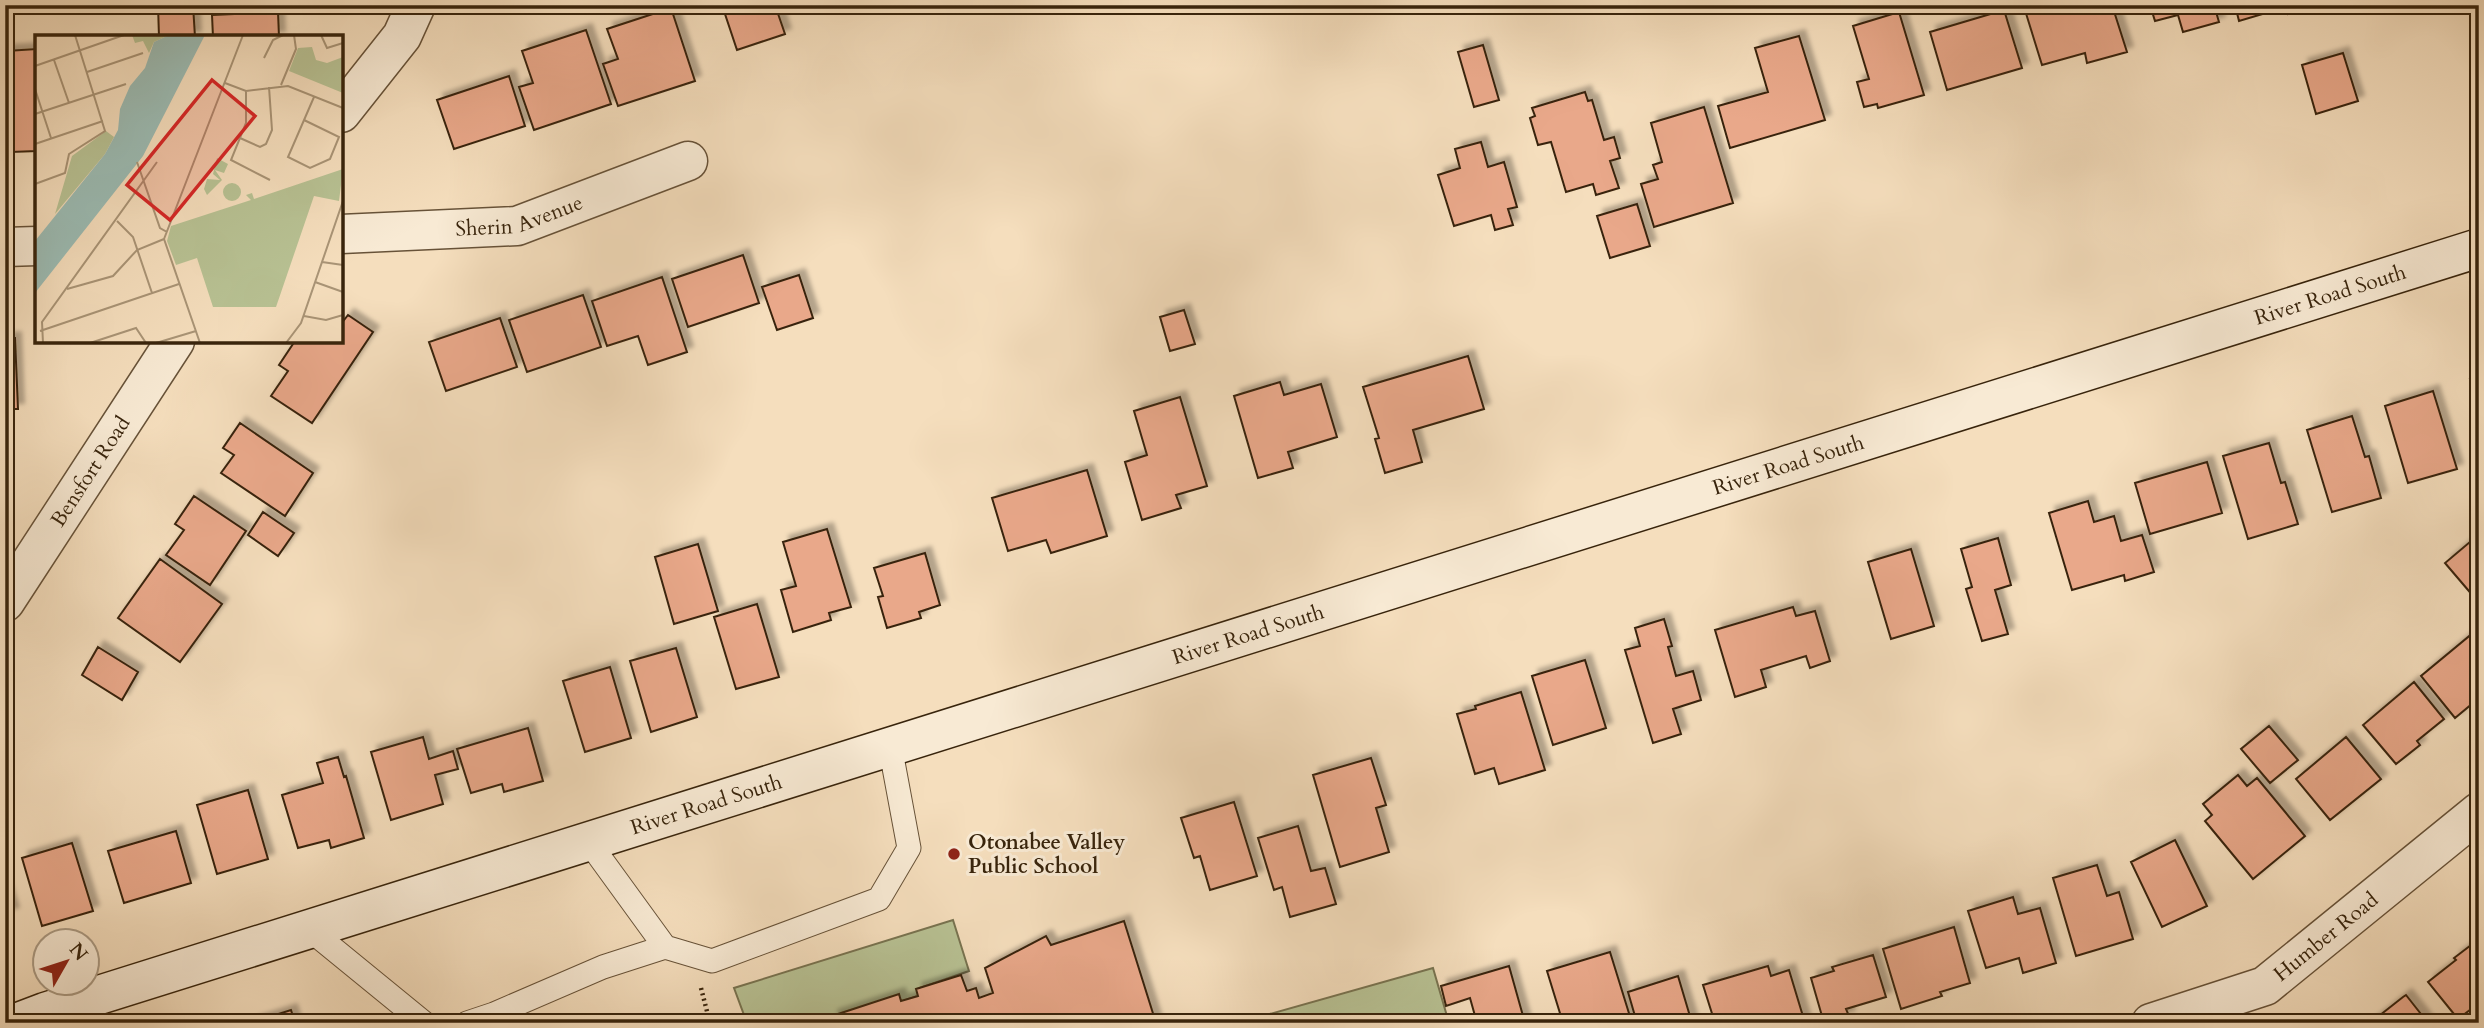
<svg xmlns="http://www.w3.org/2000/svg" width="2484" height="1028" font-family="Cardo,serif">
<defs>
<filter id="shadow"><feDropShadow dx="6" dy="-6" stdDeviation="2" flood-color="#0004"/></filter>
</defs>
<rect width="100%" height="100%" fill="#f5debd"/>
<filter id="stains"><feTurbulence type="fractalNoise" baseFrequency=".00286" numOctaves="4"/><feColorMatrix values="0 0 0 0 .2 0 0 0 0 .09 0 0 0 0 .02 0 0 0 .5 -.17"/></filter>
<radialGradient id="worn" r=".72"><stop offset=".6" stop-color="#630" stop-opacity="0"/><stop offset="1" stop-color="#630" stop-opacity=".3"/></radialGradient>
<path fill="#b8c294" stroke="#787350" stroke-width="2" d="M 953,920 L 969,971 L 917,989 L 918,996 L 834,1023 L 794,1023 L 793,1020 L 783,1023 L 747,1023 L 734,988 Z
M 1433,968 L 1449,1023 L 1238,1023 Z"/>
<path fill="#e9a88a" stroke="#38240c" stroke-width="2" filter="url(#shadow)" d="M 158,5 L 193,5 L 195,37 L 159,37 Z
M 722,5 L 775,5 L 785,34 L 737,50 Z
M 2030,5 L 2112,5 L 2127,52 L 2087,63 L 2085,53 L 2042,65 L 2024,7 Z
M 2150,5 L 2214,5 L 2219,22 L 2183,32 L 2178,15 L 2155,21 Z
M 2235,5 L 2317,5 L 2288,14 L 2286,7 L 2239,21 Z
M 671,8 L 695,81 L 618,106 L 603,64 L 618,59 L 607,29 Z
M 2004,10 L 2022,68 L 1947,90 L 1930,32 Z
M 278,12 L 279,37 L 213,37 L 212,15 Z
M 1899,12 L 1924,95 L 1878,108 L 1877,104 L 1864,107 L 1857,82 L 1869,79 L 1853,26 Z
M 586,30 L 611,104 L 534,130 L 519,87 L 533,83 L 522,51 Z
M 1799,36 L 1825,120 L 1730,148 L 1718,106 L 1768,92 L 1755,48 Z
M 1483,45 L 1499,100 L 1474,107 L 1458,52 Z
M 37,49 L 37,151 L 11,152 L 6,51 Z
M 2343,53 L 2358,101 L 2316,114 L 2302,65 Z
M 509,76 L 525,126 L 454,149 L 437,100 Z
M 1585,92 L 1588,101 L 1592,100 L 1604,140 L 1614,137 L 1620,158 L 1610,161 L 1619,188 L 1596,195 L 1593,184 L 1566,192 L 1551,142 L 1538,145 L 1530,118 L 1535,116 L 1532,108 Z
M 1704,107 L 1733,203 L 1654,227 L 1641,184 L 1658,179 L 1653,165 L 1662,162 L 1651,123 Z
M 1481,142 L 1488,167 L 1504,162 L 1517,207 L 1508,209 L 1513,225 L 1495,230 L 1491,215 L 1454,226 L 1438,175 L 1460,168 L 1455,149 Z
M 1637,204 L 1650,246 L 1610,258 L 1597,216 Z
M 743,255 L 759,303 L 688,327 L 672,279 Z
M 799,275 L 813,318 L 777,330 L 762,287 Z
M 662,277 L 687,352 L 648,365 L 638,336 L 607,346 L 592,301 Z
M 583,295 L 601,347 L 527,372 L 509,320 Z
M 1184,310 L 1195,344 L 1170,351 L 1160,317 Z
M 348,315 L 373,332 L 312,423 L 271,396 L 288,371 L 279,365 L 295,341 L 341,341 L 341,324 Z
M 500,318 L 517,367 L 446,391 L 429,342 Z
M 15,338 L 18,409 L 5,409 L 5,339 Z
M 1468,356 L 1484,409 L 1413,430 L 1422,462 L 1385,473 L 1375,439 L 1379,438 L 1363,387 Z
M 2479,376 L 2479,408 L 2470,379 Z
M 1280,382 L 1284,395 L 1321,384 L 1337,437 L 1288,452 L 1293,468 L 1258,478 L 1234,396 Z
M 2433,391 L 2457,469 L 2408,483 L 2385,406 Z
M 1180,397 L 1207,486 L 1176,495 L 1181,508 L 1142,520 L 1125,462 L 1147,455 L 1134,411 Z
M 2352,416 L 2365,457 L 2369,456 L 2381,498 L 2332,512 L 2307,430 Z
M 240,423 L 313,473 L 285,516 L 221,473 L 234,455 L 223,448 Z
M 2269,443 L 2281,483 L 2285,482 L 2298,524 L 2248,539 L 2223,456 Z
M 2207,462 L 2222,513 L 2150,534 L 2135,483 Z
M 1087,470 L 1107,536 L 1051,553 L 1046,540 L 1008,551 L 992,498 Z
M 194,496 L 246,531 L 210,585 L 166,555 L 184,530 L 175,524 Z
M 2088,501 L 2094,522 L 2114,516 L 2121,541 L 2142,535 L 2154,572 L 2125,581 L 2124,575 L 2072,590 L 2049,513 Z
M 263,512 L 294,533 L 278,556 L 248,535 Z
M 827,529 L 851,607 L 829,613 L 831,620 L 793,632 L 781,590 L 796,586 L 783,542 Z
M 2477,536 L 2479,593 L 2474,597 L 2445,563 Z
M 1998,538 L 2011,585 L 1995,590 L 2008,634 L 1982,641 L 1966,589 L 1972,587 L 1961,549 Z
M 698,544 L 718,611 L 674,624 L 655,557 Z
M 1911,549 L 1934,626 L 1891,639 L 1868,562 Z
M 925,553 L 940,605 L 919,612 L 921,618 L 887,628 L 878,597 L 883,596 L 874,568 Z
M 160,559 L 222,604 L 180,662 L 118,618 Z
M 757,604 L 779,677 L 736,689 L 714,617 Z
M 1793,607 L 1796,616 L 1815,611 L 1830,661 L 1810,668 L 1806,656 L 1761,670 L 1766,687 L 1735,697 L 1715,630 Z
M 1664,619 L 1672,646 L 1668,647 L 1676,676 L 1693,671 L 1701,700 L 1673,709 L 1681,734 L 1653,743 L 1625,650 L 1640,646 L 1635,628 Z
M 2479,628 L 2479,698 L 2455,718 L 2421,676 Z
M 98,647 L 138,672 L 122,700 L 82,675 Z
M 676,648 L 697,717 L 651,732 L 630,661 Z
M 1585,660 L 1606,728 L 1553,745 L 1532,676 Z
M 610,667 L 631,738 L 585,752 L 563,681 Z
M 2414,682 L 2444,719 L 2417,741 L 2420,745 L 2396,764 L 2363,725 Z
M 1521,692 L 1545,770 L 1499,784 L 1494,768 L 1475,774 L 1457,714 L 1476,709 L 1475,706 Z
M 2269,726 L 2298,760 L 2270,783 L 2241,749 Z
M 528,728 L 543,781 L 504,792 L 502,784 L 471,793 L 457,749 Z
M 423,737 L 429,759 L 453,751 L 458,769 L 435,775 L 443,804 L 391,820 L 371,752 Z
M 2346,737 L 2381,779 L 2330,820 L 2296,779 Z
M 338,757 L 344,777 L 346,776 L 364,838 L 331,848 L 329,840 L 298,848 L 282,795 L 323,783 L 317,763 Z
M 1371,758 L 1386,805 L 1376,808 L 1389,852 L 1340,867 L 1313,775 Z
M 2238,775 L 2247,786 L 2257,778 L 2305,836 L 2253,879 L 2205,821 L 2212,815 L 2203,804 Z
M 248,790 L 268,859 L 217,874 L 197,805 Z
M 1234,802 L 1257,876 L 1210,890 L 1200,856 L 1194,858 L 1181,818 Z
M 1298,826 L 1311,871 L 1325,868 L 1336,904 L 1290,917 L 1282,887 L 1274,890 L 1258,838 Z
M 176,831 L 191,883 L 124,903 L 108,851 Z
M 2175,840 L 2207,906 L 2162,927 L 2131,862 Z
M 72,843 L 93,911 L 42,926 L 22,858 Z
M 2097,865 L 2107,896 L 2119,892 L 2133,939 L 2076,956 L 2053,878 Z
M 5,889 L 13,913 L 5,915 Z
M 2013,897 L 2018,914 L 2040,908 L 2056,963 L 2023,973 L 2019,958 L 1986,968 L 1968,911 Z
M 1124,921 L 1156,1023 L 834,1023 L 832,1016 L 899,994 L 901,1001 L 918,996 L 916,989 L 961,975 L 967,991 L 976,988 L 979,998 L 993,993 L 985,968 L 1046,936 L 1051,945 Z
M 1954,927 L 1970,983 L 1940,992 L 1942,996 L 1901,1009 L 1883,949 Z
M 2479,939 L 2479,1003 L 2458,1019 L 2428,982 L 2456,960 L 2454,958 Z
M 1610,952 L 1632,1023 L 1563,1023 L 1547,971 Z
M 1873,955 L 1886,997 L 1846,1009 L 1849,1016 L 1824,1023 L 1811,978 L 1834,971 L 1832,967 Z
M 1509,966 L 1525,1023 L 1477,1023 L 1470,998 L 1446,1006 L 1441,986 Z
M 1768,966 L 1771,976 L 1789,970 L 1805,1023 L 1715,1023 L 1703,985 Z
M 1678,976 L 1692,1023 L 1637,1023 L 1628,992 Z
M 2406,995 L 2428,1023 L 2370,1023 L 2403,997 Z
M 291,1010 L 295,1023 L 253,1023 L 253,1022 Z"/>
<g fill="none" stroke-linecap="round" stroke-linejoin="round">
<defs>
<path id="lane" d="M 588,841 L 665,947 L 712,961 L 879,899 L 909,848 L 890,746
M 309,929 L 424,1023
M 467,1023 L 494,1014 L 603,967 L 665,947"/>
<g id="street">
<path d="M 341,113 L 402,36 L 416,5"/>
<path id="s1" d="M 341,234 L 517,226 L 688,161"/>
<path d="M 5,247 L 37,246"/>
<path id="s2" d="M 5,602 L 175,341"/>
<path id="s3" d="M 2151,1023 L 2265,986 L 2479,812"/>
</g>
<g id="secondary">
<path id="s4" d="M 16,1023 L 45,1012 L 2479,248"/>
</g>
</defs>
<use href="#lane" stroke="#675238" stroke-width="25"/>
<use href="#street" stroke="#675238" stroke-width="41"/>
<use href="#secondary" stroke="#38240c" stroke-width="41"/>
<path stroke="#38240c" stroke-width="4.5" stroke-dasharray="2 3.5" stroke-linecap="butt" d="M 701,988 L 710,1023"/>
<use href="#lane" stroke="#f8ead4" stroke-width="23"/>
<use href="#street" stroke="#f8ead4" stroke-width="38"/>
<use href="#secondary" stroke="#f8ead4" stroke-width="38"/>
</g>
<circle fill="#8f2418" stroke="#f8ead4" stroke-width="2.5" cx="954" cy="854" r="7"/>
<g text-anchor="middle" stroke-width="6" stroke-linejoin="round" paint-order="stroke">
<g font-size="21" fill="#38240c" stroke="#f8ead4">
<text dy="7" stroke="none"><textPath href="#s1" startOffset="180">Sherin Avenue</textPath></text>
<text dy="7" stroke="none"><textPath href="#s4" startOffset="2426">River Road South</textPath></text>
<text dy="7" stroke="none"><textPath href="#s4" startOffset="1858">River Road South</textPath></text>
<text dy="7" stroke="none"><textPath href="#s2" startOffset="156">Bensfort Road</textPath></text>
<text dy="7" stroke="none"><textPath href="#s4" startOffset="1292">River Road South</textPath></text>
<text dy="7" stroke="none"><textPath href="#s4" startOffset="724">River Road South</textPath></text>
<text dy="7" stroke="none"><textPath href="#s3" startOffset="198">Humber Road</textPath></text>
</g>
<g font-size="21" font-weight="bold" fill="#38240c" stroke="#f8ead4" text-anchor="start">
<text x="968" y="849">Otonabee Valley<tspan x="968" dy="24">Public School</tspan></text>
</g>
</g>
<g transform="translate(35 35)">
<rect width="308" height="308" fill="#f5debd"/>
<path d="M 97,0 L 134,0 L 119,7 L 114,18 L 108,6 L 100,8 ZM 277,12 L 281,25 L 292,28 L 308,22 L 308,58 L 254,36 L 263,13 ZM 71,96 L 79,102 L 70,119 L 20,179 L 37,121 ZM 182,123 L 193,129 L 189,138 L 180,135 L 187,145 L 172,160 L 169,154 L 172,144 L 185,145 L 178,139 ZM 308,134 L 304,166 L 279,161 L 241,272 L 178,272 L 162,223 L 141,230 L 132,206 L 136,191 L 216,165 L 211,160 L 217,158 L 219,164 ZM188 157a9 9 0 1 1 18 0a9 9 0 1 1-18 0Z" fill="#b8c294"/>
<path d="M 134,0 L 170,0 L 108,121 L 0,258 L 0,206 L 70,119 L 83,95 L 85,74 L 95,51 L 110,33 L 119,7 Z" fill="#9cbcb4"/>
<path fill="none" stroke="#a99476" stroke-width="2" d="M 286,0 L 292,13 L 308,8M 229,23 L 238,5 L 248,0M 19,25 L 34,68M 0,31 L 89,0M 52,37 L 108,18M 190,48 L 211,56 L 253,51 L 308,73M 246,50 L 261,14 L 259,0M 0,54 L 16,103M 211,56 L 211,88 L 196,125 L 235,145M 0,79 L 91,49M 269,85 L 304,102 L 295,124 L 275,133 L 253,122 L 279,62M 205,103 L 225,112 L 231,109 L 237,95 L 234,52M 0,109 L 68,86M 102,127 L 125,193 L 132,197M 0,149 L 30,138 L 34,119 L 70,96 L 40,0M 82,186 L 98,202 L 117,258M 129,204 L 208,0M 129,204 L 165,308M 287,227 L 308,230M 280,247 L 308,257M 32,254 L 78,241 L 102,215 L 129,204M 269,281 L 291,285 L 308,280M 5,296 L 144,249M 8,308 L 7,287 L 122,127M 55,308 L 101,293 L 111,308M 121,308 L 161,296M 251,308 L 266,288 L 308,166"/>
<path fill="#d62828" fill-opacity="0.15" stroke="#d62828" stroke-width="3.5" d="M 177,45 L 220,81 L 135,185 L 92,150 Z"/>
<rect width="308" height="308" fill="none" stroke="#38240c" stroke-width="3.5"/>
</g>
<rect width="2484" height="1028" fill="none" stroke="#f5debd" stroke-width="28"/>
<rect x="7" y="7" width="2470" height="1014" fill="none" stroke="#38240c" stroke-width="3.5"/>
<rect x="14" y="14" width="2456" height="1000" fill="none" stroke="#38240c" stroke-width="2"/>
<g transform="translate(66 962) rotate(51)"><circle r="33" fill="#f8ead4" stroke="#ab9b84" stroke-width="2"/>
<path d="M0-5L12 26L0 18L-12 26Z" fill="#8f2418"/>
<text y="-10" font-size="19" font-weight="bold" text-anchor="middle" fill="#38240c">N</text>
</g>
<rect width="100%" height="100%" filter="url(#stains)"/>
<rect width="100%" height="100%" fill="url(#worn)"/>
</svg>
